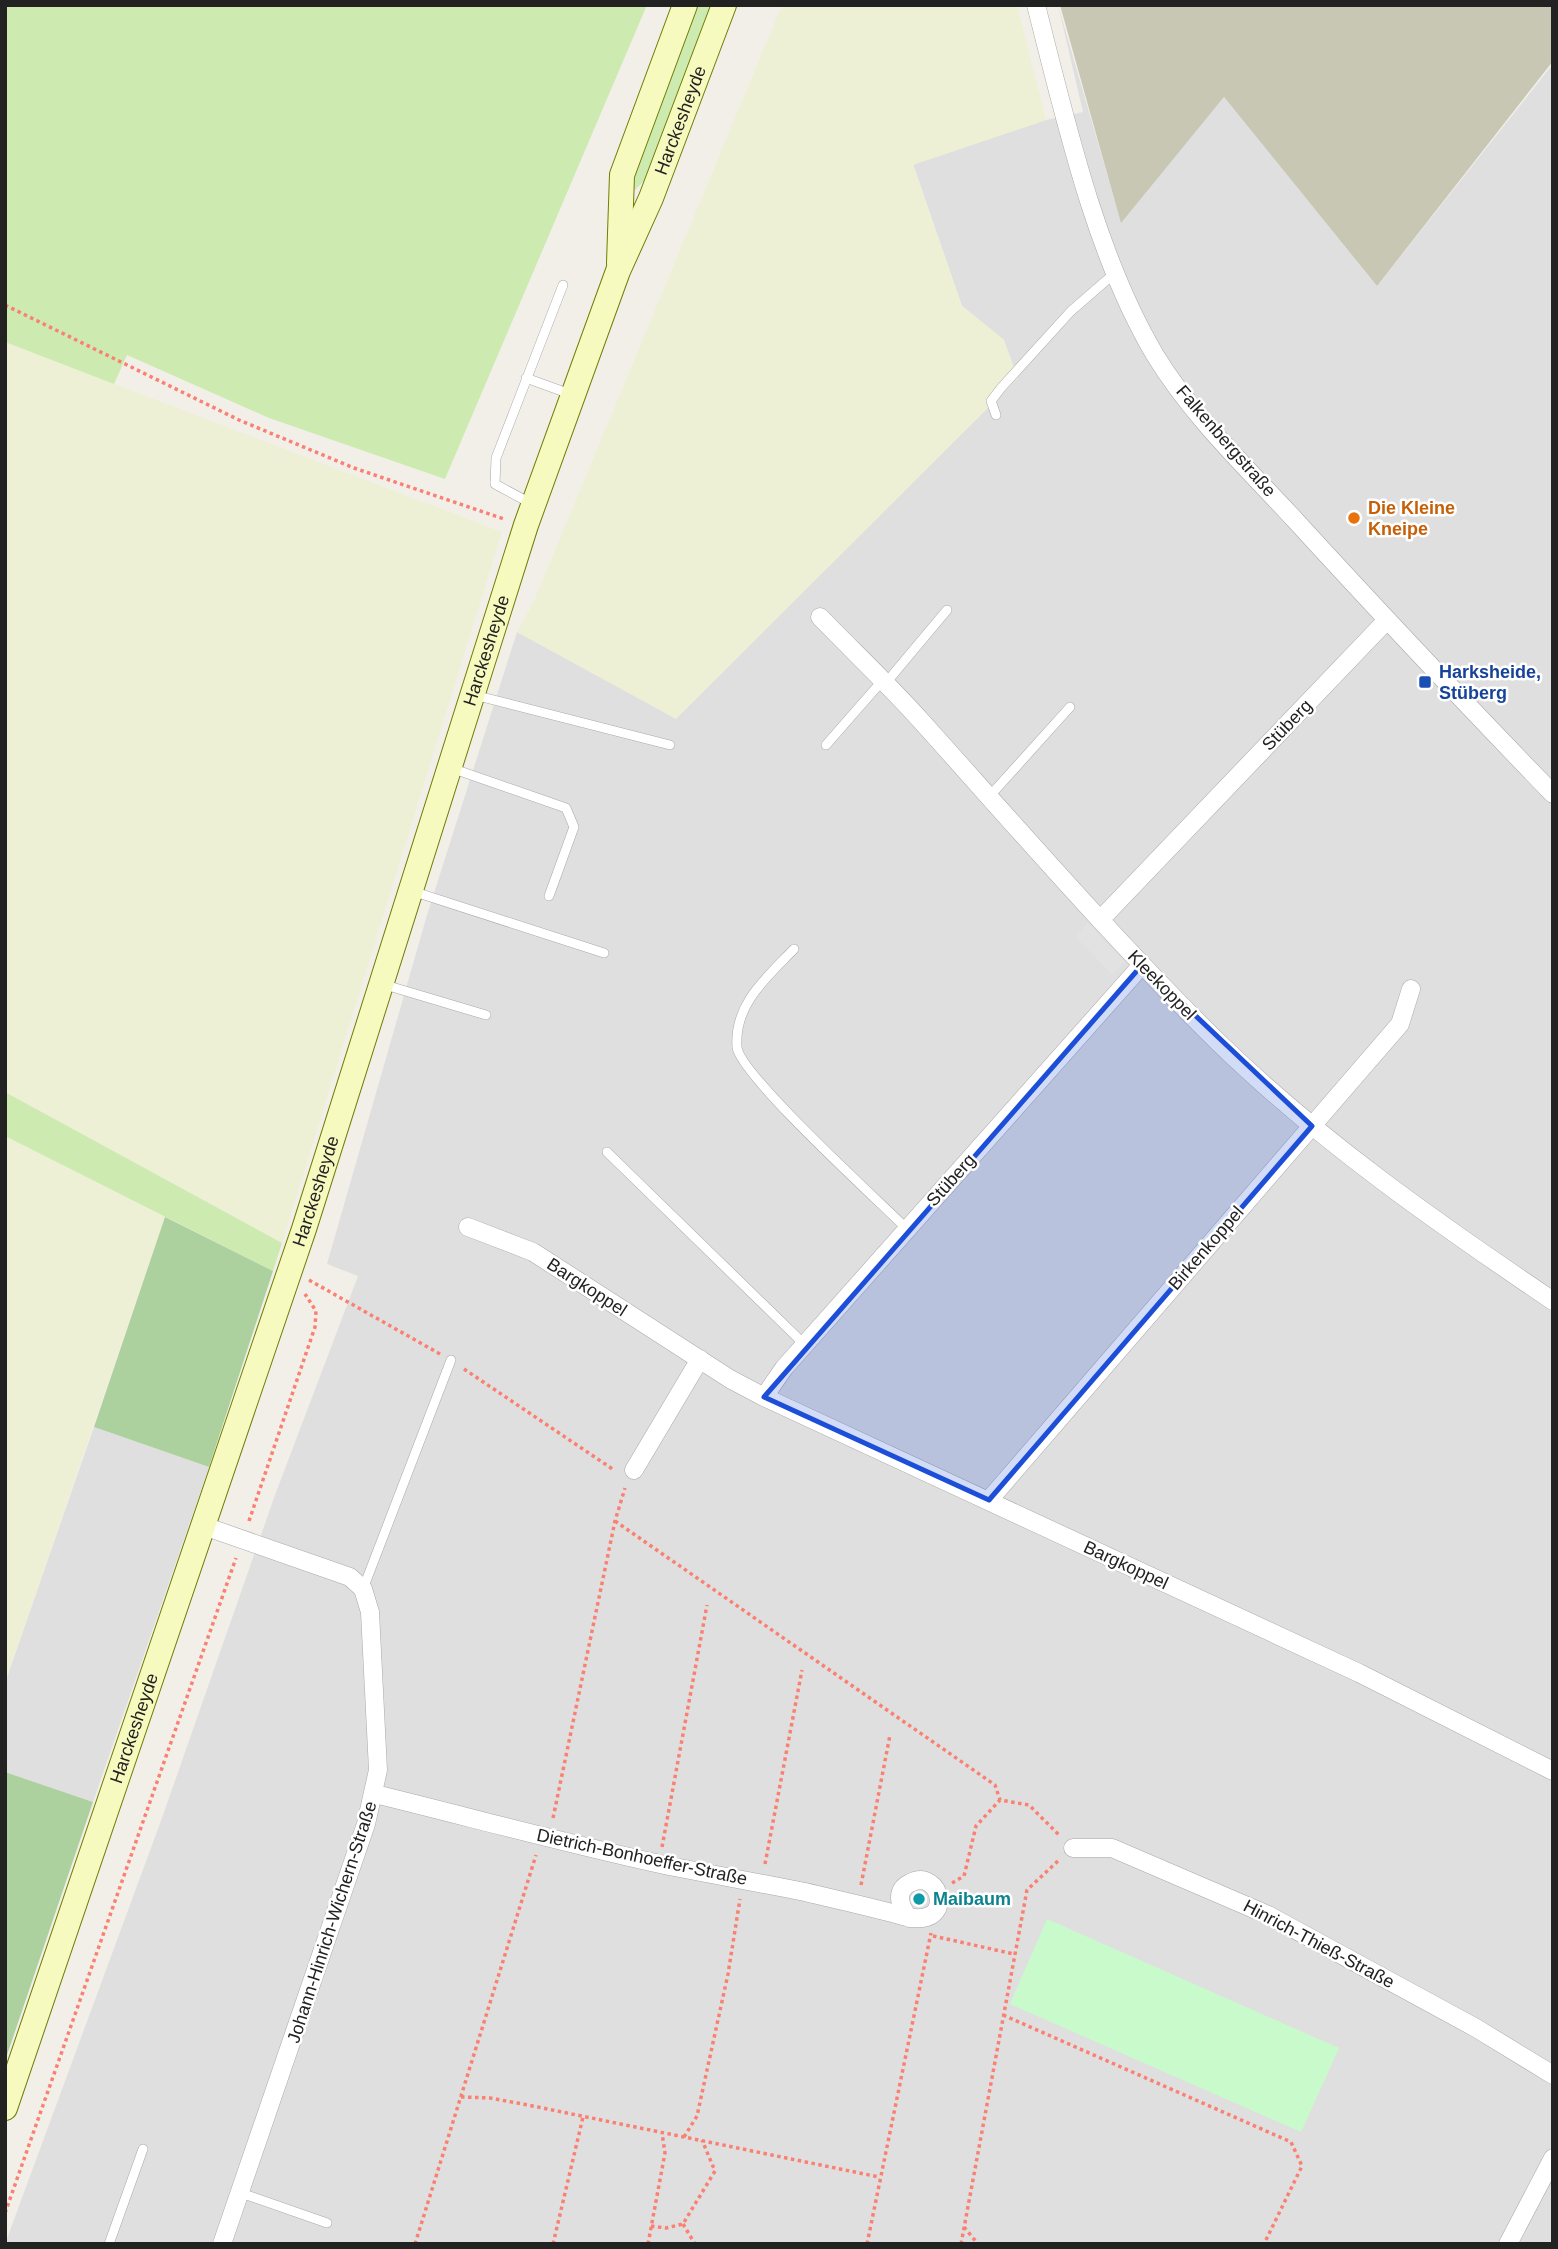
<svg xmlns="http://www.w3.org/2000/svg" width="1558" height="2249" font-family="Helvetica,sans-serif">
<rect width="100%" height="100%" fill="#f2efe9"/>
<path fill="#e0dfdf" d="M 1058,5 L 1121,222 L 1224,97 L 1377,286 L 1553,64 L 1553,2244 L 5,2244 L 162,1818 L 275,1495 L 358,1276 L 327,1264 L 427,915 L 517,632 L 676,718 L 1004,340 L 962,306 L 913,164 L 1046,120 L 1083,112 Z
M 94,1427 L 209,1467 L 93,1802 L 5,1772 L 5,1683 Z"/>
<path fill="#c7c7b4" d="M 1060,5 L 1553,5 L 1553,61 L 1377,286 L 1224,97 L 1121,223 Z"/>
<path fill="#eef0d5" d="M 782,5 L 1017,5 L 1046,120 L 913,165 L 962,306 L 1004,340 L 1018,378 L 676,719 L 517,632 L 533,603 Z
M 5,342 L 502,532 L 282,1243 L 5,1092 Z
M 5,1136 L 165,1217 L 5,1683 Z"/>
<path fill="#cdebb0" d="M 5,5 L 647,5 L 445,479 L 269,418 L 127,355 L 114,384 L 5,342 Z
M 695,5 L 711,5 L 644,181 L 634,191 L 630,176 Z
M 5,1092 L 282,1243 L 273,1271 L 5,1136 Z"/>
<path fill="#add19e" d="M 165,1217 L 273,1271 L 209,1467 L 94,1427 Z
M 5,1772 L 93,1802 L 5,2061 Z"/>
<path fill="#c8facc" d="M 1047,1919 L 1339,2048 L 1301,2132 L 1010,2004 Z"/>
<path fill="#e2e2e2" d="M 1088,923 L 1125,962 L 1112,975 L 1075,936 Z"/>
<g fill="none" stroke-linecap="round" stroke-linejoin="round">
<defs>
<path id="service" d="M 526,378 L 570,394
M 996,415 L 991,401 L 1001,388 L 1071,311 L 1116,272
M 532,504 L 495,484 L 496,458 L 563,285
M 885,684 L 947,610
M 474,695 L 670,745
M 826,745 L 882,681
M 451,768 L 566,808 L 574,827 L 549,896
M 988,798 L 1070,707
M 412,891 L 604,953
M 794,949 C 767,977 734,1004 737,1047 C 739,1074 880,1202 907,1229
M 382,984 L 486,1015
M 607,1152 L 805,1345
M 363,1589 L 451,1360
M 241,2193 L 327,2223
M 109,2244 L 143,2149"/>
<path id="minor" d="M 1036,5 C 1065,118 1095,254 1155,355 C 1192,416 1247,468 1295,520 C 1380,613 1466,704 1553,794
M 820,617 C 854,652 890,686 923,723 C 1020,831 1114,940 1218,1042 C 1320,1141 1436,1222 1553,1301
M 1100,920 L 1387,620
M 468,1227 L 533,1252 L 730,1379 L 764,1397 L 1359,1673 L 1553,1771
M 764,1397 L 784,1368 L 1142,965
M 634,1470 L 700,1359
M 989,1500 L 1400,1024 L 1411,989
M 204,1526 L 350,1577 L 363,1589 L 370,1612 L 378,1770 L 366,1824 L 222,2244
M 375,1794 C 473,1818 571,1845 669,1866 C 715,1875 760,1883 805,1892 C 838,1900 871,1907 903,1916 C 958,1931 941,1866 910,1883 C 894,1891 900,1907 909,1918
M 1073,1848 L 1112,1848 L 1268,1915 L 1476,2028 L 1553,2075
M 1508,2244 L 1553,2158"/>
<g id="secondary">
<path d="M 619,263 L 622,175 L 685,5"/>
<path id="s1" d="M 5,2108 L 304,1229 L 526,525 L 618,271 L 651,198 L 724,5"/>
</g>
</defs>
<use href="#service" stroke="#a9a9a9" stroke-width="10"/>
<use href="#minor" stroke="#a9a9a9" stroke-width="19"/>
<use href="#secondary" stroke="#707d05" stroke-width="26"/>
<path stroke="#fa8072" stroke-width="3.5" stroke-dasharray="3.5 3.5" stroke-linecap="butt" d="M 5,305 L 239,420 L 354,468 L 504,519
M 309,1280 L 440,1354
M 464,1369 L 614,1470
M 249,1521 L 315,1327 L 316,1311 L 305,1294
M 615,1521 L 995,1785 L 1000,1800
M 553,1818 L 615,1521 L 625,1488
M 662,1847 L 707,1605
M 765,1864 L 802,1670
M 952,1883 L 964,1876 L 976,1826 L 1000,1800 L 1029,1805 L 1060,1836
M 861,1885 L 890,1735
M 933,1936 L 1014,1954
M 1003,2015 L 1291,2142 L 1302,2166 L 1264,2244
M 461,2097 L 490,2098 L 528,2105 L 879,2177
M 684,2137 L 697,2116 L 728,1974 L 740,1899
M 5,2213 L 236,1558
M 683,2224 L 695,2244
M 651,2226 L 666,2228 L 683,2224 L 715,2171 L 702,2140
M 964,2227 L 978,2244
M 415,2244 L 536,1855
M 553,2244 L 583,2117
M 648,2244 L 665,2153 L 662,2133
M 867,2244 L 931,1933
M 961,2244 L 1027,1890 L 1059,1860"/>
<use href="#service" stroke="#fff" stroke-width="9"/>
<use href="#minor" stroke="#fff" stroke-width="18"/>
<use href="#secondary" stroke="#f7fabf" stroke-width="24"/>
</g>
<path fill="#1d4ed8" fill-opacity="0.2" stroke="#1d4ed8" stroke-width="5" stroke-linejoin="round" d="M 1142,965 L 1312,1126 L 989,1500 L 764,1397 Z"/>
<circle fill="#e8710a" stroke="#fff" stroke-width="2.5" cx="1354" cy="518" r="7"/>
<rect fill="#1a4fb4" stroke="#fff" stroke-width="2.5" x="1418" y="675" width="14" height="14" rx="3.5"/>
<circle fill="#0f9aa8" stroke="#fff" stroke-width="2.5" cx="919" cy="1899" r="7"/>
<g text-anchor="middle" stroke-width="5" stroke-linejoin="round" paint-order="stroke">
<g font-size="18" fill="#222" stroke="#fff">
<text dy="6" stroke="none"><textPath href="#s1" startOffset="2100">Harckesheyde</textPath></text>
<text transform="translate(1226 441) rotate(49)" y="6">Falkenbergstraße</text>
<text dy="6" stroke="none"><textPath href="#s1" startOffset="1535">Harckesheyde</textPath></text>
<text transform="translate(1287 725) rotate(-46)" y="6">Stüberg</text>
<text transform="translate(1162 985) rotate(46)" y="6">Kleekoppel</text>
<text transform="translate(951 1180) rotate(-48)" y="6">Stüberg</text>
<text dy="6" stroke="none"><textPath href="#s1" startOffset="968">Harckesheyde</textPath></text>
<text transform="translate(1206 1248) rotate(-49)" y="6">Birkenkoppel</text>
<text transform="translate(587 1287) rotate(33)" y="6">Bargkoppel</text>
<text transform="translate(1126 1565) rotate(25)" y="6">Bargkoppel</text>
<text dy="6" stroke="none"><textPath href="#s1" startOffset="401">Harckesheyde</textPath></text>
<text transform="translate(642 1857) rotate(12)" y="6">Dietrich-Bonhoeffer-Straße</text>
<text transform="translate(332 1922) rotate(-72)" y="6">Johann-Hinrich-Wichern-Straße</text>
<text transform="translate(1319 1944) rotate(28)" y="6">Hinrich-Thieß-Straße</text>
</g>
<g font-size="18" font-weight="bold" fill="#c56008" stroke="#fff" text-anchor="start">
<text x="1368" y="514">Die Kleine<tspan x="1368" dy="21">Kneipe</tspan></text>
</g>
<g font-size="18" font-weight="bold" fill="#164399" stroke="#fff" text-anchor="start">
<text x="1439" y="678">Harksheide,<tspan x="1439" dy="21">Stüberg</tspan></text>
</g>
<g font-size="18" font-weight="bold" fill="#0d838f" stroke="#fff" text-anchor="start">
<text x="933" y="1905">Maibaum</text>
</g>
</g>
<rect width="1558" height="2249" fill="none" stroke="#222222" stroke-width="14"/>
</svg>
